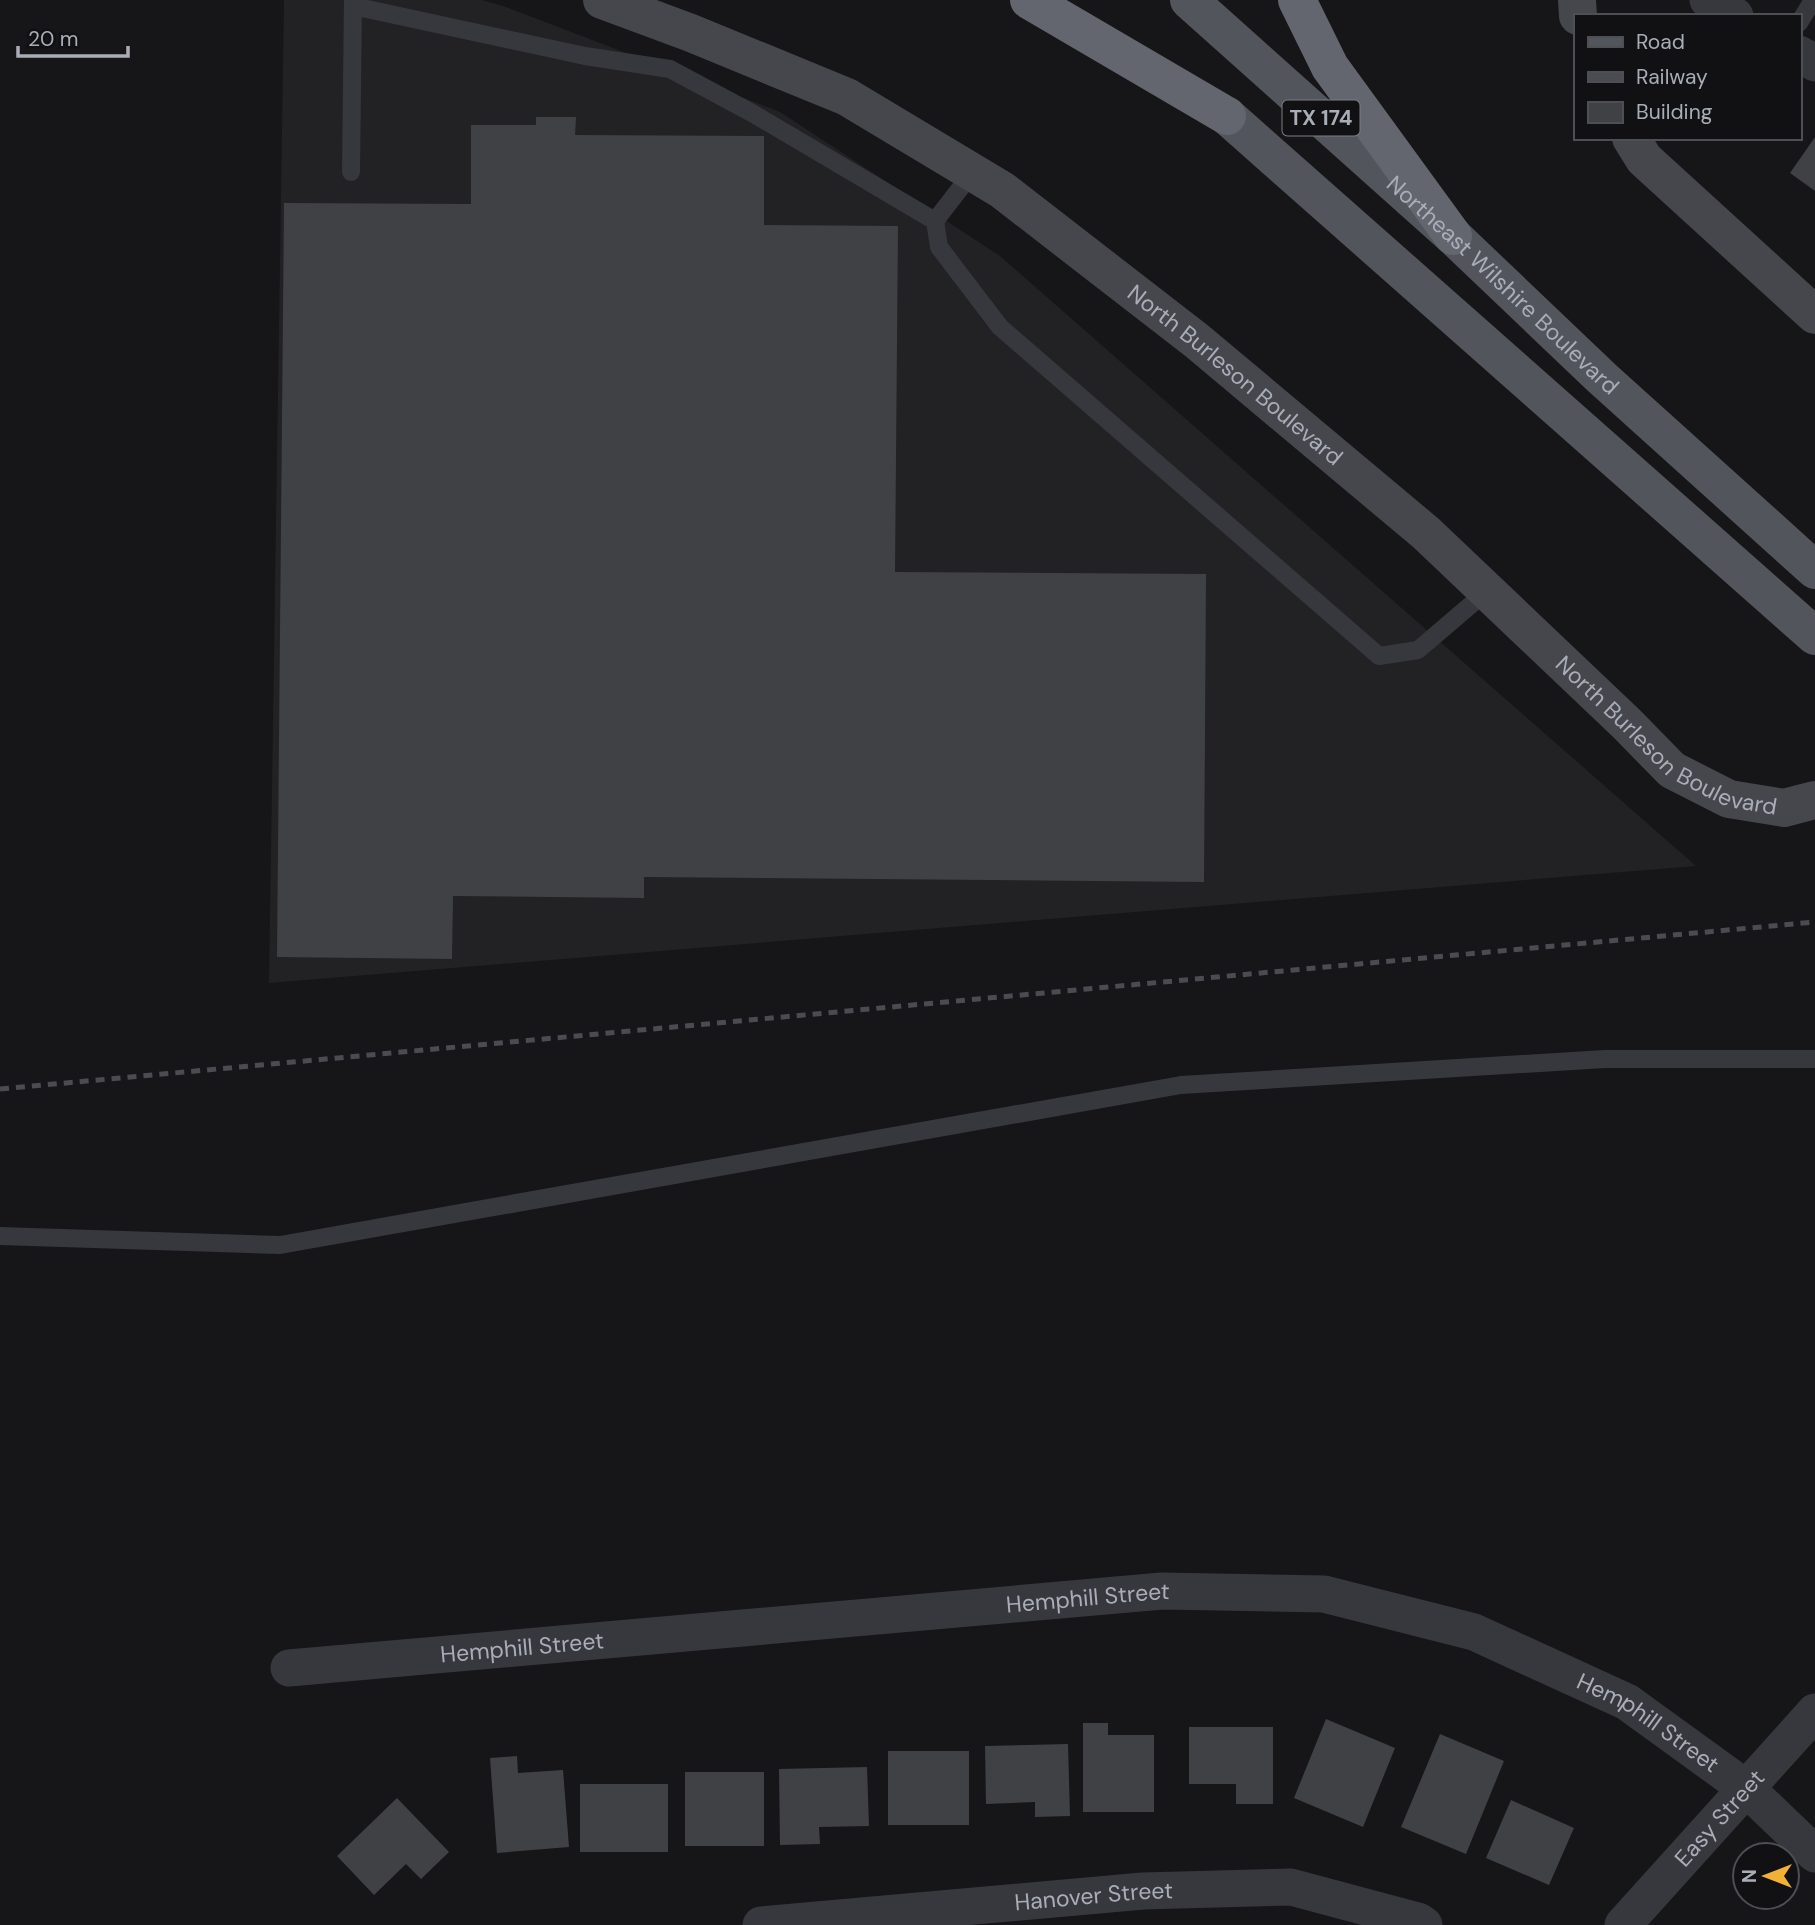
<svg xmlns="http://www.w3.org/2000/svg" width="1815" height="1925" font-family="'DM Sans',sans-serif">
<rect width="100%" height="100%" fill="#161618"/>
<path fill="#222225" d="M 284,0 L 482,0 L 506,7 L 780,112 L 1000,256 L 1696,866 L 269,983 Z"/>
<path fill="#404145" d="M 536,117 L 576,117 L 575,135 L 764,136 L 764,225 L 898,226 L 895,572 L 1206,574 L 1204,882 L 644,877 L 644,898 L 453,896 L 452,959 L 277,957 L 284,203 L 471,204 L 471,125 L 536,125 Z
M 1815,137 L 1815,191 L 1790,173 Z
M 1326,1719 L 1395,1748 L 1363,1827 L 1294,1798 Z
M 1083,1723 L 1108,1723 L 1108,1735 L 1154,1735 L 1154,1812 L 1083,1812 Z
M 1189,1727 L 1273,1727 L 1273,1804 L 1236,1804 L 1236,1784 L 1189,1784 Z
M 1440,1734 L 1504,1761 L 1466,1854 L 1401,1827 Z
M 1068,1744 L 1070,1816 L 1035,1817 L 1035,1802 L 986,1804 L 985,1746 Z
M 888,1751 L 969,1751 L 969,1825 L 888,1825 Z
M 517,1756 L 518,1773 L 563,1770 L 569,1847 L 497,1853 L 490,1758 Z
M 867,1767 L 869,1826 L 819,1827 L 820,1844 L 780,1845 L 779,1769 Z
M 685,1772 L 764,1772 L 764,1846 L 685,1846 Z
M 580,1784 L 668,1784 L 668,1852 L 580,1852 Z
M 397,1798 L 449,1852 L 421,1879 L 406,1864 L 374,1895 L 337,1856 Z
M 1511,1800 L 1574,1828 L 1549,1885 L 1486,1858 Z"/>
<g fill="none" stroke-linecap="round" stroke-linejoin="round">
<path stroke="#37383d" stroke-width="18" d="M 353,6 L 585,56 L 670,69 L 752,113 L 935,221 L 972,173
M 1799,23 L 1813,0
M 351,172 L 353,0
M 935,221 L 939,247 L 1000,327 L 1379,656 L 1418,650 L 1487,591
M 0,1236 L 280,1245 L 1181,1085 L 1605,1059 L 1815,1059"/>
<g stroke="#37383d" stroke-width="37">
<path d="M 1708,0 L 1735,16"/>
<path d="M 1799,54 L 1815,63"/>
<path id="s1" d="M 289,1668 L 1162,1591 L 1324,1594 L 1474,1632 L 1627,1702 L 1747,1789 L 1815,1854"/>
<path id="s2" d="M 761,1925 L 1143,1891 L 1291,1887 L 1418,1921 L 1424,1925"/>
<path id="s3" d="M 1623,1925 L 1815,1712"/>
</g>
<g stroke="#45474d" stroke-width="38">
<path id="s4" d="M 602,0 L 691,33 L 847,97 L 1002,190 L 1197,341 L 1426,533 L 1627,724 L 1672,770 L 1729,799 L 1784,808 L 1815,800"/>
<path d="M 1577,0 L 1578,16"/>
<path d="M 1631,138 L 1644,159 L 1815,315"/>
</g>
<g stroke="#53555c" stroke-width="38">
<path id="s5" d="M 1189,0 L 1453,236 L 1602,378 L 1815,570"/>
<path d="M 1227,116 L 1815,636"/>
</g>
<path stroke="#63666e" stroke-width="38" d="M 1029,0 L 1227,116
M 1297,0 L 1330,67 L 1453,236"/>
<path stroke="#4a4c52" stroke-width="5" stroke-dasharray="9 7" stroke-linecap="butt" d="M 0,1089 L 1815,922"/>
</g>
<g text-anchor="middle" stroke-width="6" stroke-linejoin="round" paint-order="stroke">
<rect fill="#111113" stroke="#7b7e86" stroke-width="2" x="1282.5" y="100.5" width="77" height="35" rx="5"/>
<g font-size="21" font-weight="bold" fill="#a8adb8">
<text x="1321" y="125">TX 174</text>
</g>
<g font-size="23" fill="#a8adb8" stroke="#111113">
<text dy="8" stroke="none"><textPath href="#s5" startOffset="424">Northeast Wilshire Boulevard</textPath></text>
<text dy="8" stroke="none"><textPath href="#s4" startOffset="742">North Burleson Boulevard</textPath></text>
<text dy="8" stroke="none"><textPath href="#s4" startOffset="1309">North Burleson Boulevard</textPath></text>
<text dy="8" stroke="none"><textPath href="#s1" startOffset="802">Hemphill Street</textPath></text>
<text dy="8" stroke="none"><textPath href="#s1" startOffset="234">Hemphill Street</textPath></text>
<text dy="8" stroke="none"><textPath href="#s1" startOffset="1390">Hemphill Street</textPath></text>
<text dy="8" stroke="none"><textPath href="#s3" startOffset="144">Easy Street</textPath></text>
<text dy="8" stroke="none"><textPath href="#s2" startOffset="334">Hanover Street</textPath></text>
</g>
</g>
<rect x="1574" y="14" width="228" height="126" fill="#111113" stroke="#4d4f55" stroke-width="2"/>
<rect x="1588" y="37" width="35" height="10" fill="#53555c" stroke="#4d4f55" stroke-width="2"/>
<text x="1636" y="49" font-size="21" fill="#a8adb8">Road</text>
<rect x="1588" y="72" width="35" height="10" fill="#4a4c52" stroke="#4d4f55" stroke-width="2"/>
<text x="1636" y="84" font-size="21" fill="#a8adb8">Railway</text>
<rect x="1588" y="102" width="35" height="21" fill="#404145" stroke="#4d4f55" stroke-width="2"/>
<text x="1636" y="119" font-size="21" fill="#a8adb8">Building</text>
<g transform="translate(1766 1876) rotate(270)"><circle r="33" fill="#111113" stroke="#4d4f55" stroke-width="2"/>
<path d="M0-5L12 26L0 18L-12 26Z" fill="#f2b134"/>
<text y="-10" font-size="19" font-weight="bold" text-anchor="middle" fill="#a8adb8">N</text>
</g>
<path d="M18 46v10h110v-10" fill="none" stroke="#a8adb8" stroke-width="3.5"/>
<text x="28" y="46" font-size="21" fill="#a8adb8" stroke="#111113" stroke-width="5" paint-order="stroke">20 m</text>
</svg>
